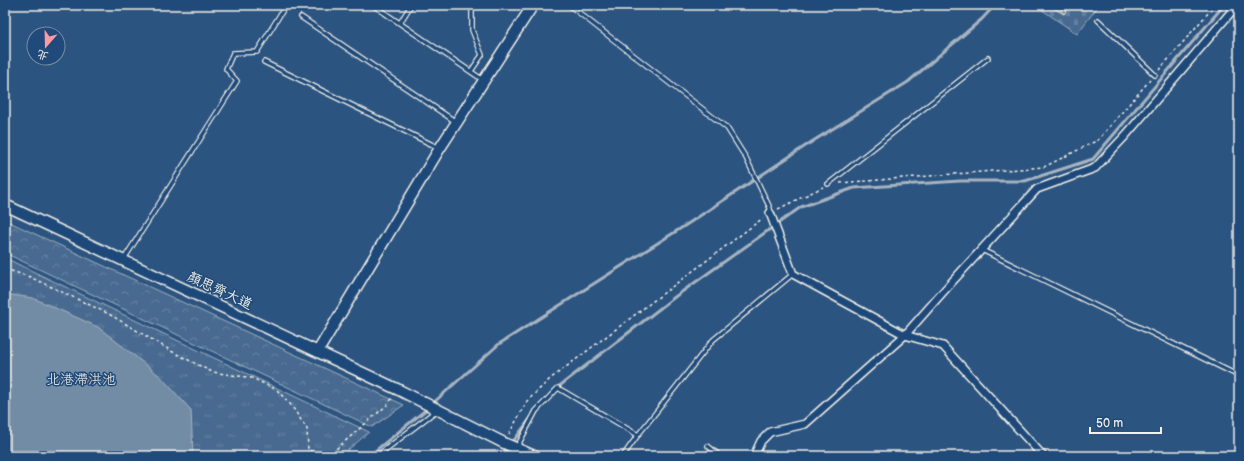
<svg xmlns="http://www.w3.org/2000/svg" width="1244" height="461" font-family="'Balsamiq Sans','LXGW WenKai TC',sans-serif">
<defs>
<pattern id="forest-crowns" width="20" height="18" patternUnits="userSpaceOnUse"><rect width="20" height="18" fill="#496b90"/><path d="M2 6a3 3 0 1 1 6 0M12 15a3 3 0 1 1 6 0" fill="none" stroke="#6481a0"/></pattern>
<pattern id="cemetery-stones" width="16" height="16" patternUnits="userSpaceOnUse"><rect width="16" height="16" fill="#496b90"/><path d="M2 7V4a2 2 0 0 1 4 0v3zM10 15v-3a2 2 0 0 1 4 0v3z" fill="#6481a0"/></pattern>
<pattern id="park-tufts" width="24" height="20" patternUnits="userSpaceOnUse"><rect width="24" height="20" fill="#496b90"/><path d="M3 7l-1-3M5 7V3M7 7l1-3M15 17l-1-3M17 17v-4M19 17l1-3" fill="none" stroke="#6481a0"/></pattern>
</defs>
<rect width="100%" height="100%" fill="#2c5481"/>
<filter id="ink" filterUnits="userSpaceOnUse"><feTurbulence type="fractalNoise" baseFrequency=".025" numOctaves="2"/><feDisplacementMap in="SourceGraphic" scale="8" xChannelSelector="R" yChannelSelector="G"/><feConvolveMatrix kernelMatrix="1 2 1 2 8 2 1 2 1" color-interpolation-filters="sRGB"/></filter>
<g filter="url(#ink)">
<path fill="url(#forest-crowns)" stroke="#9eaebc" d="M 5,220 L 404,405 L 372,427 L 5,253 Z"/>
<path fill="url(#cemetery-stones)" stroke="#9eaebc" d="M 1035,5 L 1099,5 L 1077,34 Z"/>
<path fill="url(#park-tufts)" stroke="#9eaebc" d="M 5,258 L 369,432 L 341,456 L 5,456 Z"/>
<path fill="#738ca6" stroke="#a7b4c0" d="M 5,294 L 33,298 L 98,327 L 160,376 L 191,410 L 193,456 L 5,456 Z"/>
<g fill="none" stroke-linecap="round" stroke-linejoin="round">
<path stroke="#a7b4c0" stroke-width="3" d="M 549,396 L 553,391 L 676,296 L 801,207 L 854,188 L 960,181 L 1025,181 L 1093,159 L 1224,5
M 432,404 L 499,344 L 686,225 L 813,141 L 908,82 L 982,19 L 995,5
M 512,443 L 530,419
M 369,456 L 428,408
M 502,456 L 508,448"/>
<defs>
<path id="lane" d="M 373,5 L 483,80
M 569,5 L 727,128 L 746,158 L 770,208 L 770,213
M 301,17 L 456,122
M 1098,20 L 1155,75
M 400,23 L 411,5
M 264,62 L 439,148
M 471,71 L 482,55 L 472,30 L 472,5
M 828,184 L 988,58
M 982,250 L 1239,376
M 124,259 L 237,81 L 226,69 L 233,53 L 257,52 L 286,5
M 708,446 L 720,456
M 517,447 L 536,411 L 558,388 L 638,435
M 377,456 L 437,410
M 623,456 L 638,435 L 713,340 L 793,274"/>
<path id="street" d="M 770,213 L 793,274 L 905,335 L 943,346 L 1043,456
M 754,456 L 761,441 L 770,432 L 805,424 L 905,335 L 950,284 L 1037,189 L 1095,168 L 1126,135 L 1237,5"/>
<path id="secondary" d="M 5,205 L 399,390 L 504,443 L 534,456
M 318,351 L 440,148 L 533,5"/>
</defs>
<use href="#lane" stroke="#f4f1e8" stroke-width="6"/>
<use href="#street" stroke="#f4f1e8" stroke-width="10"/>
<use href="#secondary" stroke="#f4f1e8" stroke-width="13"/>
<path stroke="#f4f1e8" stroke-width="1.5" stroke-dasharray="3 3" stroke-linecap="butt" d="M 1159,70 L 1215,5
M 840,183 L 1044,167 L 1098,140 L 1150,80
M 778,209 L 823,187
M 5,269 L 30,277 L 109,314 L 173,352 L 212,372 L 252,378 L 277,390 L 291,405 L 307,429 L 308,450 L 328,456 L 387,405 L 393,397
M 509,434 L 527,401 L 550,379 L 763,218
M 306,456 L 308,450"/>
<use href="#lane" stroke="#1f4a7a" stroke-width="3.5"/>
<use href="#street" stroke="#1f4a7a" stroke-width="7"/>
<use href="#secondary" stroke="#1f4a7a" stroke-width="10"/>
</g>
<path fill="#516a84" stroke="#f4f1e8" d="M 1048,5 L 1069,5 L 1064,14 Z"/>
<path fill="#42566c" stroke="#f4f1e8" d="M 1058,5 L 1069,5 L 1064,14 Z"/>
</g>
<g text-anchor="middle" stroke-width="3" stroke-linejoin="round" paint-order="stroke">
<g font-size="14" fill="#f4f1e8" stroke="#1f4a7a">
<text transform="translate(220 290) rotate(25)" y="5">顏思齊大道</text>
</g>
<g font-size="14" fill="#dadddb" stroke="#1f4a7a">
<text x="81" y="384">北港滯洪池</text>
</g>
</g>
<rect width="1244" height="461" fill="none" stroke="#1f4a7a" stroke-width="20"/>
<rect x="10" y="10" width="1224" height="441" fill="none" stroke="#f4f1e8" stroke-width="1.5" filter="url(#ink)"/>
<g transform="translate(46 46) rotate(200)"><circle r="19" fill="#1f4a7a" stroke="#748da6"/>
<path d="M0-3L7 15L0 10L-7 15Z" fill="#ff9aa2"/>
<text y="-6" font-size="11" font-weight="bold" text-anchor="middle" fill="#f4f1e8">北</text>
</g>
<path d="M1090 427v6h71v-6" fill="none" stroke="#f4f1e8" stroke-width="2"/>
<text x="1096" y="427" font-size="12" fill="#f4f1e8" stroke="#1f4a7a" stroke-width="3" paint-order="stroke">50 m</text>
</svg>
